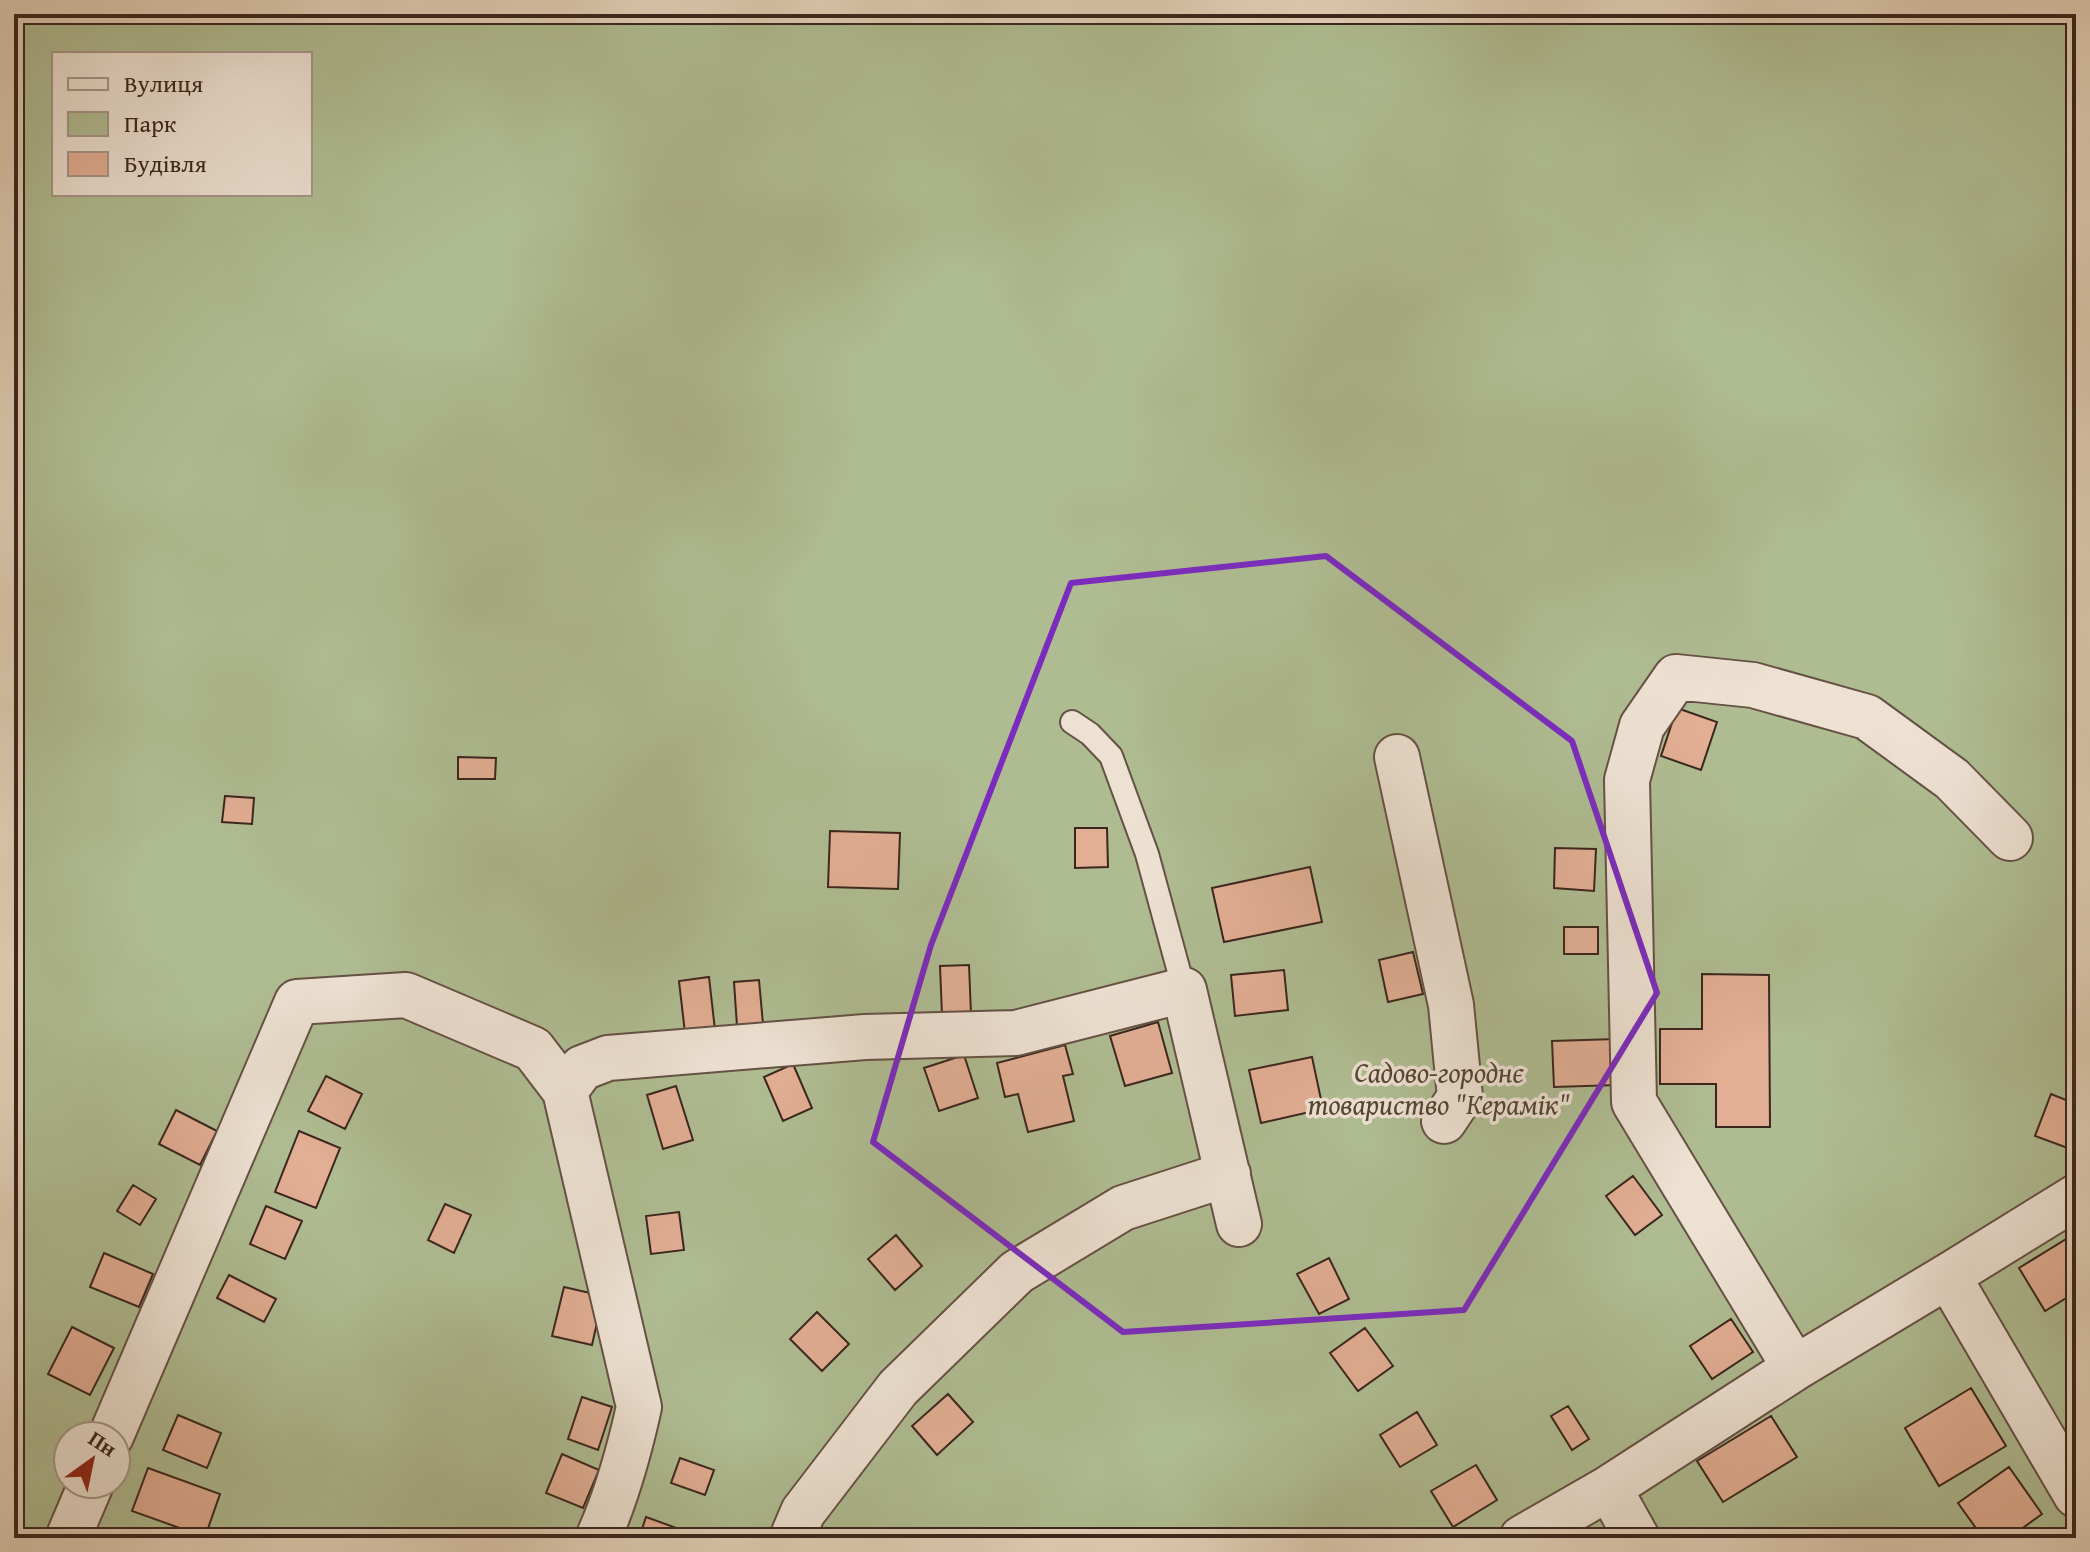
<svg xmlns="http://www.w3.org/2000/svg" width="2090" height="1552" font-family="'Gentium Book Plus',serif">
<rect width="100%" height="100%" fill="#e3d1b9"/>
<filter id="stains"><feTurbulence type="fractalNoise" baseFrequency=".0025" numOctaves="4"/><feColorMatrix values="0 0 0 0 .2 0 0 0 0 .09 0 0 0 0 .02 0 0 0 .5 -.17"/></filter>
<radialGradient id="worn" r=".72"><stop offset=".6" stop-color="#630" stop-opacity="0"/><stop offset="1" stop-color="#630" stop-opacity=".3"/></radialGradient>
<path fill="#afbc92" stroke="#757158" stroke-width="2" fill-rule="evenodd" d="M 14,14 L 2076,14 L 2076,1538 L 14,1538 ZM 54,54 L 310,54 L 310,194 L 54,194 ZM 68,1436 L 116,1436 L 116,1484 L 68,1484 Z"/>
<path fill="#e2ae94" stroke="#3b261d" stroke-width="2" d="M 1677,708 L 1717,722 L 1701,770 L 1661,756 Z
M 458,757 L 496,758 L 495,779 L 458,779 Z
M 225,796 L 254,798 L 252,824 L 222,822 Z
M 1075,828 L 1107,828 L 1108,867 L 1075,868 Z
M 830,831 L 900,833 L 898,889 L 828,887 Z
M 1555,848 L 1596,849 L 1594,891 L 1554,888 Z
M 1310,867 L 1322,922 L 1224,942 L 1212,888 Z
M 1564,927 L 1598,927 L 1598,954 L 1564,954 Z
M 1413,952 L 1423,994 L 1388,1002 L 1379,960 Z
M 969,965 L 971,1014 L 942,1015 L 940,966 Z
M 1284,970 L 1288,1010 L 1235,1016 L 1231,975 Z
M 1702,974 L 1769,975 L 1770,1127 L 1716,1127 L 1716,1084 L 1660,1084 L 1660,1029 L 1702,1029 Z
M 709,977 L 715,1030 L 685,1033 L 679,981 Z
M 759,980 L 763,1024 L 737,1026 L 734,982 Z
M 1158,1022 L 1172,1073 L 1125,1086 L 1110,1036 Z
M 1616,1039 L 1618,1085 L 1554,1087 L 1552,1041 Z
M 1065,1045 L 1073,1074 L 1063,1076 L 1074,1121 L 1028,1132 L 1018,1094 L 1005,1097 L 997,1063 Z
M 964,1055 L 978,1098 L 939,1111 L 924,1068 Z
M 1312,1057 L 1323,1109 L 1261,1123 L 1249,1070 Z
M 793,1064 L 812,1108 L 783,1121 L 764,1077 Z
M 326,1076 L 362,1094 L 345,1129 L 308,1111 Z
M 676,1086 L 693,1140 L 663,1149 L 647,1095 Z
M 2051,1094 L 2076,1104 L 2076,1151 L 2035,1136 Z
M 176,1110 L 217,1131 L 200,1165 L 159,1144 Z
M 299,1131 L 340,1148 L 316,1208 L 275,1192 Z
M 1633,1176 L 1662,1215 L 1635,1235 L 1606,1196 Z
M 133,1185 L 156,1199 L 140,1225 L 117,1211 Z
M 445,1204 L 471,1215 L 454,1253 L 428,1240 Z
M 266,1206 L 302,1221 L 285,1259 L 250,1244 Z
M 679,1212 L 684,1250 L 651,1254 L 646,1216 Z
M 2076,1233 L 2076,1292 L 2045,1311 L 2019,1268 Z
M 896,1235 L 922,1266 L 895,1290 L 868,1259 Z
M 104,1253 L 153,1274 L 139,1307 L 90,1287 Z
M 1329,1258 L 1349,1299 L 1319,1314 L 1297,1274 Z
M 229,1275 L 276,1299 L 264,1322 L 217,1298 Z
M 564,1287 L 603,1296 L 592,1345 L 552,1336 Z
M 817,1312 L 849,1344 L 822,1371 L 790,1339 Z
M 1731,1319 L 1753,1352 L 1712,1379 L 1690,1346 Z
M 72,1327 L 114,1348 L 90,1395 L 48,1374 Z
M 1365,1328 L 1393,1366 L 1358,1391 L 1330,1353 Z
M 1971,1388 L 2006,1446 L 1939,1486 L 1905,1428 Z
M 948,1394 L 973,1422 L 937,1455 L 912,1426 Z
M 582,1397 L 612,1407 L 598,1450 L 568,1439 Z
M 1568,1406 L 1589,1439 L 1572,1450 L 1551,1416 Z
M 1417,1412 L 1437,1445 L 1400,1467 L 1380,1435 Z
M 178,1415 L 221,1433 L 207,1468 L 163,1450 Z
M 1771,1416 L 1797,1457 L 1723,1502 L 1697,1461 Z
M 562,1454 L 599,1470 L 583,1508 L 546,1493 Z
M 680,1458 L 714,1470 L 705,1495 L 671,1483 Z
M 1476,1465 L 1497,1500 L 1453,1527 L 1431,1491 Z
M 2009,1467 L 2042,1514 L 2009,1538 L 1983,1538 L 1958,1503 Z
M 148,1468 L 220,1494 L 205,1537 L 132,1511 Z
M 646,1517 L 704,1538 L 639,1538 Z"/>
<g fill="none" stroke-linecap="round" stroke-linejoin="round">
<defs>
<path id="service" d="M 1072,722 L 1090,734 L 1111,756 L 1147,854 L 1184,990"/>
<path id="minor" d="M 1397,757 L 1451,1005 L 1460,1097 L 1444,1121
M 1948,1276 L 2076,1495
M 1795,1368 L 1634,1102 L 1627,780 L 1642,726 L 1676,677 L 1753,685 L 1867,717 L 1952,779 L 2010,838
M 111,1436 L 297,1002 L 406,995 L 533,1049 L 565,1091
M 1609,1488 L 1637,1538
M 68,1538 L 91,1484
M 598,1538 C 617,1496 629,1452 639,1407 L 565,1091 L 582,1068 L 608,1058 L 865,1037 L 1016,1033 L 1184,990 L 1239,1224
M 792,1538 L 803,1512 L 898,1388 L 1017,1272 L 1123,1208 L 1228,1174
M 1522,1538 L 1609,1488 L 1795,1368 L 1948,1276 L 2076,1197"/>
</defs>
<use href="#service" stroke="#655144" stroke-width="26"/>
<use href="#minor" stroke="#655144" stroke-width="48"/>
<use href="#service" stroke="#ede1d2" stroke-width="22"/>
<use href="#minor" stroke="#ede1d2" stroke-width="44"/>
</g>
<path fill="none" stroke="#7b2cbf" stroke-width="6" stroke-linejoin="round" d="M 1326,556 L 1572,741 L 1657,993 L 1464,1310 L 1123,1332 L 873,1142 L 931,945 L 1071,583 Z"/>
<g text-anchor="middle" stroke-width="7" stroke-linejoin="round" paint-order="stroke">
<g font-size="28" font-style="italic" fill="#524434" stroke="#ede1d2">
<text x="1439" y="1082">Садово-городнє<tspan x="1439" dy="32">товариство "Керамік"</tspan></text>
</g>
</g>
<rect width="2090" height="1552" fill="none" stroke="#e3d1b9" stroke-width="48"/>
<rect x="16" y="16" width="2058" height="1520" fill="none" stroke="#3b261d" stroke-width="4"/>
<rect x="24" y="24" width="2042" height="1504" fill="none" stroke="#3b261d" stroke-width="2"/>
<rect x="52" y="52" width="260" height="144" fill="#ede1d2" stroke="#a6968a" stroke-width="2"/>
<rect x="68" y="78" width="40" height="12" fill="#ede1d2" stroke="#a6968a" stroke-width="2"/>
<text x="124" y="92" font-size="24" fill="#3b261d">Вулиця</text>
<rect x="68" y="112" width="40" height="24" fill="#afbc92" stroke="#a6968a" stroke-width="2"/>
<text x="124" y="132" font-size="24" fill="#3b261d">Парк</text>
<rect x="68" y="152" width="40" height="24" fill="#e2ae94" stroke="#a6968a" stroke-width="2"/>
<text x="124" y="172" font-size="24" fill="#3b261d">Будівля</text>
<g transform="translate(92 1460) rotate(33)"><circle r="38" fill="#ede1d2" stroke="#a6968a" stroke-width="2"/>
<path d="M0-6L14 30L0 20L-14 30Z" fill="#8f2418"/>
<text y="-12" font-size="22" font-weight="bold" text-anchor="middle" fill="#3b261d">Пн</text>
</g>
<rect width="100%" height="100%" filter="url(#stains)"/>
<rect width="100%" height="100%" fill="url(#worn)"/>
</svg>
